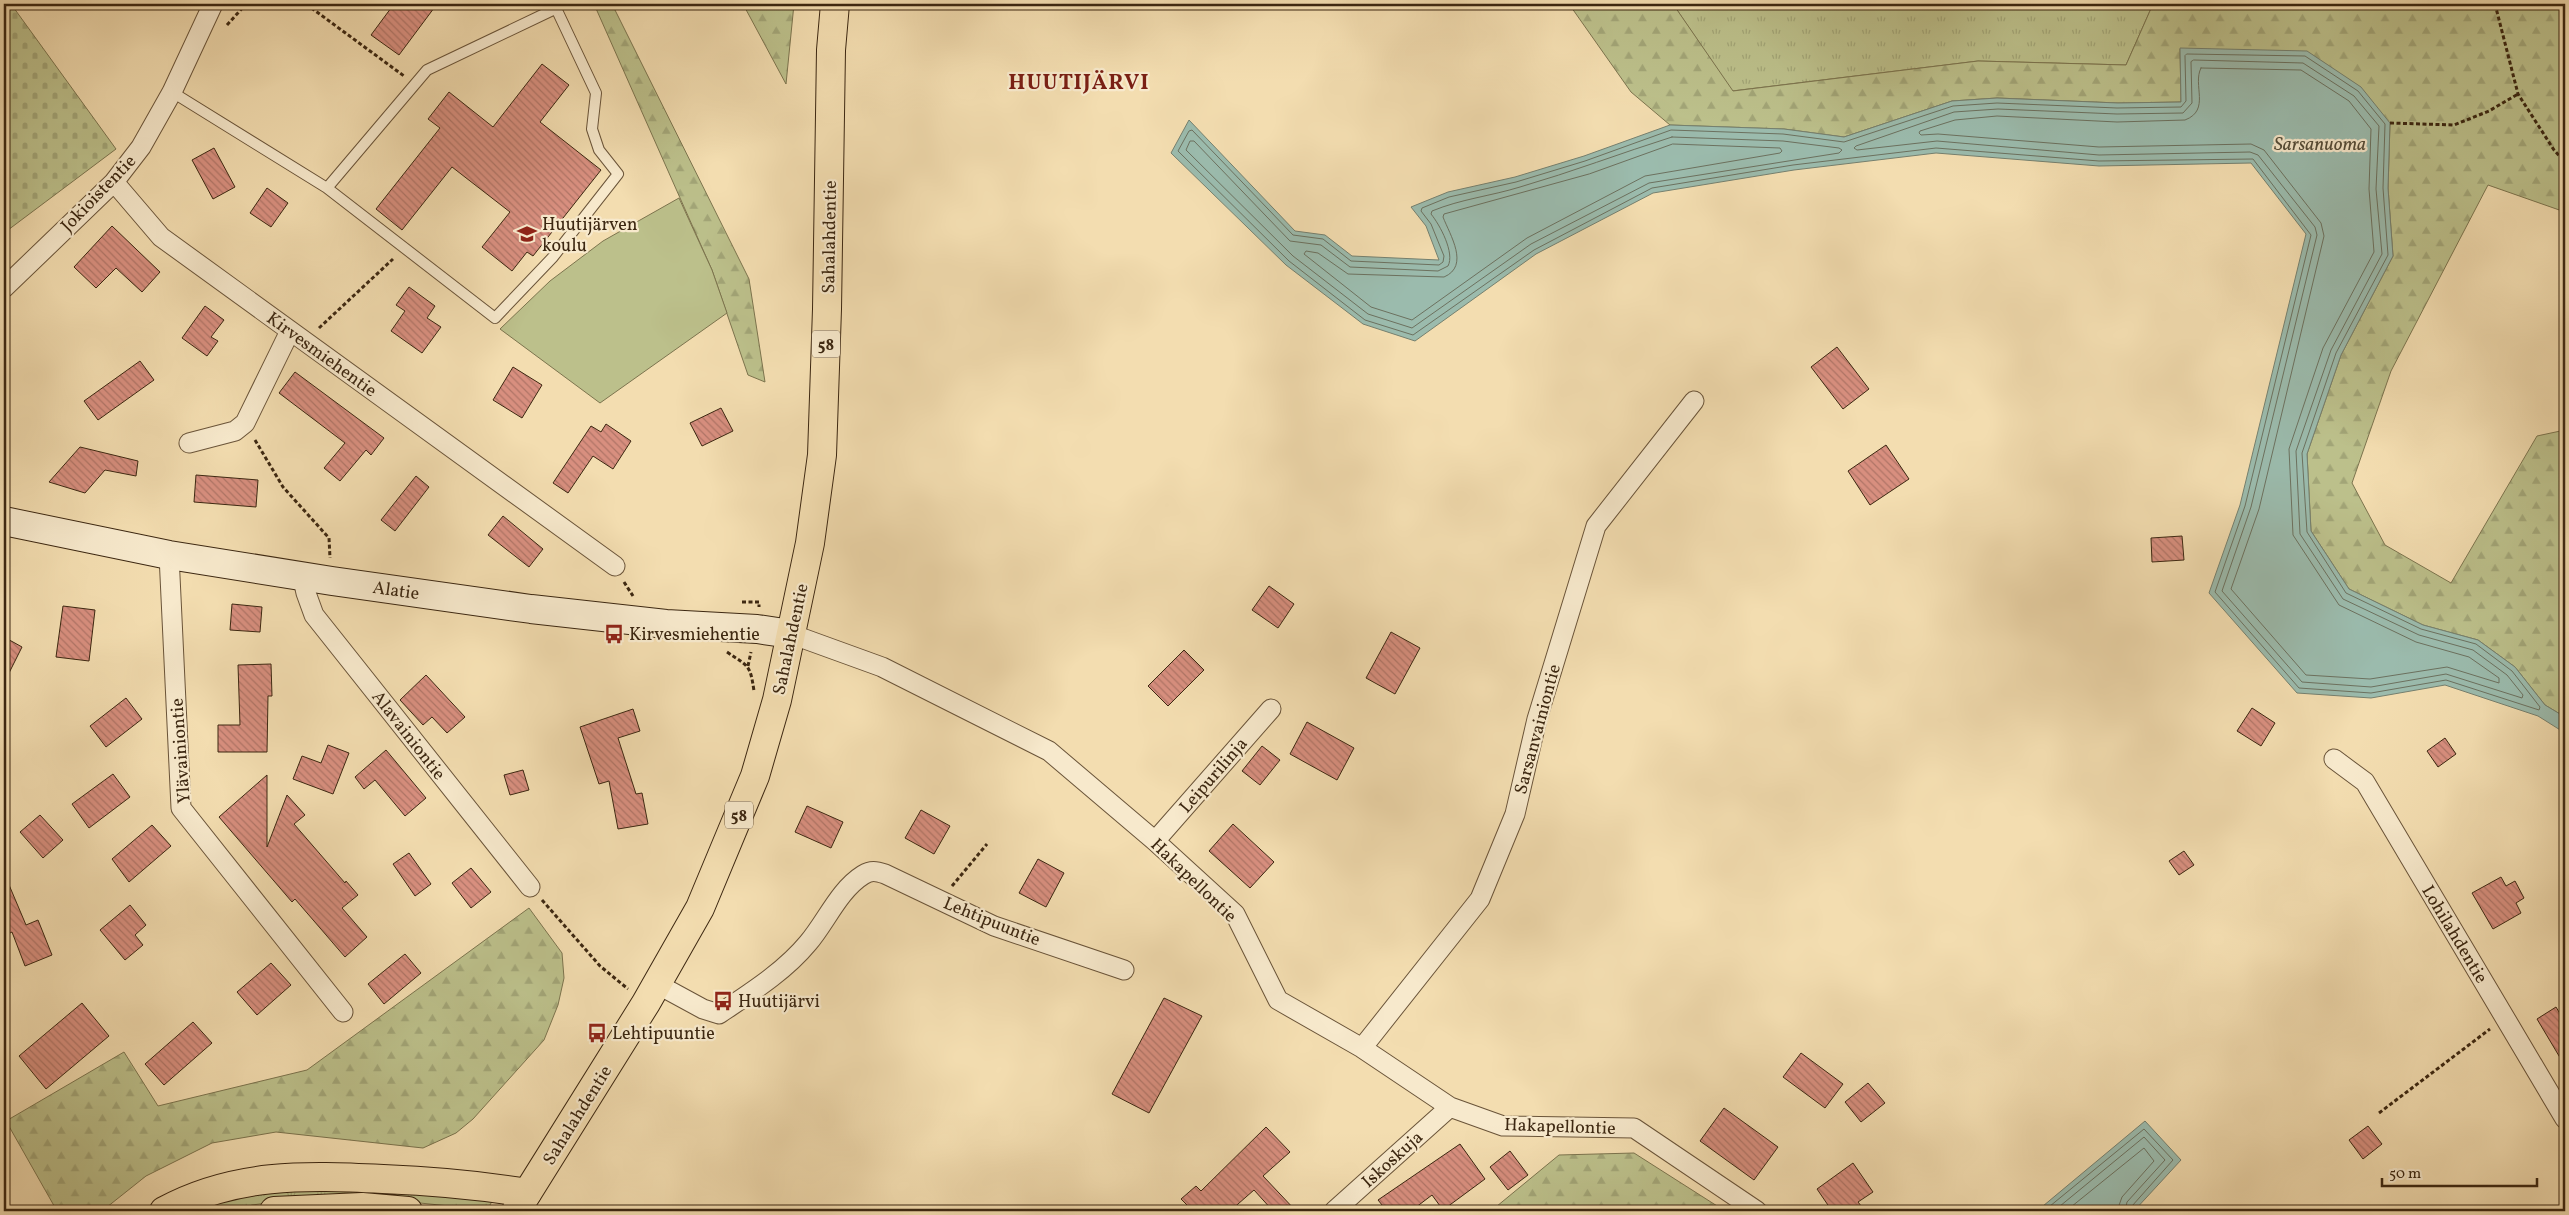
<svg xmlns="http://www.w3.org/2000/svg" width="2569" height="1215" font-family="Vollkorn,serif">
<defs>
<pattern id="grass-tufts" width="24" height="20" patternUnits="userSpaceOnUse" patternTransform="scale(1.25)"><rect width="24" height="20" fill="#bcc08b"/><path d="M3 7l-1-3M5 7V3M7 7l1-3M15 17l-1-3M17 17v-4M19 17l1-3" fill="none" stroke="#a2a577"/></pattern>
<pattern id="forest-firs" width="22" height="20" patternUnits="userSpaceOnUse" patternTransform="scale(1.25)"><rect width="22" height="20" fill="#bcc08b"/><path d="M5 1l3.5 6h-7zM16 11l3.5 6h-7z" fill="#a2a577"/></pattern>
<pattern id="cemetery-stones" width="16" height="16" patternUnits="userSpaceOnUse" patternTransform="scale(1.25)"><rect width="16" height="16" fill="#bcc08b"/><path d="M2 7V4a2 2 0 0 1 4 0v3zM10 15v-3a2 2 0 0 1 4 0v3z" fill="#a2a577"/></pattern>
<pattern id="building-back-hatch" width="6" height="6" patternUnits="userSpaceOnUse" patternTransform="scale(1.25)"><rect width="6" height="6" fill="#d88f7f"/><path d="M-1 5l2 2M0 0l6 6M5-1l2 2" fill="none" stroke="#b07567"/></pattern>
</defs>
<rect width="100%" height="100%" fill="#f3ddb0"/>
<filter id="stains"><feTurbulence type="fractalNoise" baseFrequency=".004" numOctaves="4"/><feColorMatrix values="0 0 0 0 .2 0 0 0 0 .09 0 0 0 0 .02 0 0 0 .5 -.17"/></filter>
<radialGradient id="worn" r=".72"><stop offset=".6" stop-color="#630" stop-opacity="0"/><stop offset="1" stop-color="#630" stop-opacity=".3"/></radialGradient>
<path fill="url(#grass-tufts)" stroke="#7c744e" d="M 1673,4 L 2153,4 L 2126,65 L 1978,61 L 1732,91 Z
M 324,1186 L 493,1200 L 488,1208 L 478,1209 L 362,1197 L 291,1200 L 252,1205 L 233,1211 L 183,1211 L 229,1195 Z"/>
<path fill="url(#forest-firs)" stroke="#7c744e" d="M 594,4 L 612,4 L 749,279 L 765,382 L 748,375 L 712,270 Z
M 743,4 L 794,4 L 786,84 Z
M 1569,4 L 1673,4 L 1733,91 L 1978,61 L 2126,65 L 2153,4 L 2565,4 L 2565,212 L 2488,185 L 2391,371 L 2352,483 L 2385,545 L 2451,583 L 2537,436 L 2565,430 L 2565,717 L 2545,705 L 2515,667 L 2478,640 L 2423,625 L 2349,589 L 2311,531 L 2307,454 L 2341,355 L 2393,256 L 2388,188 L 2390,123 L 2180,49 L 2181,102 L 2118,103 L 1997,98 L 1952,101 L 1844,137 L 1784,129 L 1670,125 L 1631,92 Z
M 529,908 L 562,953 L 564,978 L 558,1005 L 544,1040 L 473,1119 L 456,1133 L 423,1148 L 276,1132 L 212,1143 L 146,1176 L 102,1211 L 57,1211 L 6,1121 L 124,1052 L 158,1106 L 307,1070 Z
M 1634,1153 L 1725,1211 L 1491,1211 L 1559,1155 Z"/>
<path fill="url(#cemetery-stones)" stroke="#7c744e" d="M 4,4 L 11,4 L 116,149 L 4,233 Z"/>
<path fill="#bcc08b" stroke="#7c744e" d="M 679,198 L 712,270 L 727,313 L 600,403 L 500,329 L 550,281 L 603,241 Z"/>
<path fill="#9bbbad" stroke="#75806f" d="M 2180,48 L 2307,51 L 2361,87 L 2390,123 L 2388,188 L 2393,256 L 2341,355 L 2307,454 L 2311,531 L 2349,589 L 2423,625 L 2478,640 L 2515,667 L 2545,705 L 2565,717 L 2565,733 L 2538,716 L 2445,685 L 2371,698 L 2297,693 L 2209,593 L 2240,505 L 2306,234 L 2251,163 L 2099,166 L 1936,153 L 1794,170 L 1653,193 L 1536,254 L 1415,341 L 1363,324 L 1286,265 L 1171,153 L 1189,120 L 1295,231 L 1325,235 L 1352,256 L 1439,260 L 1426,226 L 1411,207 L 1448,192 L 1515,177 L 1584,156 L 1670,125 L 1784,129 L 1844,137 L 1952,101 L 1997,98 L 2118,103 L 2181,102 Z
M 2145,1121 L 2181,1160 L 2134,1211 L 2037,1211 Z"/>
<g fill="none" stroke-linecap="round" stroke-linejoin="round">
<path stroke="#6c715f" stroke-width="1" d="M 2187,54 L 2305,56 L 2358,91 L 2385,124 L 2383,188 L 2388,255 L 2336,353 L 2302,453 L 2307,532 L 2346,593 L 2421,629 L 2476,644 L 2512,671 L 2540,707 L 2539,710 L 2446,680 L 2371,693 L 2299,688 L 2215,592 L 2245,506 L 2311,235 L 2253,159 L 2099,161 L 1936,148 L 1793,165 L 1652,188 L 1534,250 L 1413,335 L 1365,320 L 1289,261 L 1178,151 L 1189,131 L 1192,130 L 1293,235 L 1323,239 L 1351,261 L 1439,265 L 1443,262 L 1444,256 L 1431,224 L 1421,211 L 1422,208 L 1449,197 L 1516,182 L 1585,161 L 1671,130 L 1783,134 L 1844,142 L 1953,106 L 1997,103 L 2117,108 L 2181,107 L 2186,101 L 2185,56 Z
M 2194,60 L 2303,63 L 2354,96 L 2379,126 L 2376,189 L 2382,254 L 2331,350 L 2296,451 L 2300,534 L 2343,599 L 2419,635 L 2473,650 L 2507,675 L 2523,695 L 2522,698 L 2446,674 L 2371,687 L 2302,682 L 2222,591 L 2251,507 L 2317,235 L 2315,227 L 2258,155 L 2250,152 L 2099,155 L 1937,141 L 1857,150 L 1854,148 L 1856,146 L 1954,112 L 1998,109 L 2117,114 L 2183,113 L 2192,103 L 2191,62 Z
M 2201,68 L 2301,70 L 2349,101 L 2371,129 L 2369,189 L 2374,252 L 2323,348 L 2289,449 L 2293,535 L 2339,605 L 2416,642 L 2469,657 L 2499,678 L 2499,683 L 2447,667 L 2370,679 L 2306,675 L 2231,589 L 2259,509 L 2324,236 L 2321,223 L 2264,150 L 2251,144 L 2099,147 L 1938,134 L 1921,135 L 1919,133 L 1920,131 L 1955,120 L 1997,116 L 2117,122 L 2185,120 C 2211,110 2192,85 2201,68 Z
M 1672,137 L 1783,141 L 1839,148 L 1842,150 L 1839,153 L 1649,183 L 1531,244 L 1412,328 L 1368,314 L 1293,256 L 1186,150 L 1190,141 L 1194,141 L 1290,241 L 1321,245 L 1350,267 L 1438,271 L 1448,266 C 1455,253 1440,225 1431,214 L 1432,211 C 1461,199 1491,196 1520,187 C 1572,172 1621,153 1672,137 Z
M 1673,144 L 1780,148 L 1782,151 L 1780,153 L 1645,176 L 1527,238 L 1412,320 L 1371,307 L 1304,254 L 1306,251 L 1318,253 L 1348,274 L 1444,277 C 1470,266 1450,235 1443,217 L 1444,214 L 1589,174 Z
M 2044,1211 L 2144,1129 L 2173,1160 L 2132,1206 L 2131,1211
M 2054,1211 L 2144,1137 L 2165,1160 L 2127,1202 L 2125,1211
M 2066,1211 L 2144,1148 L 2154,1161 L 2122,1197 L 2117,1211"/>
</g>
<path fill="url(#building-back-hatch)" stroke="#3c2711" d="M 394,4 L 437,4 L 399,55 L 371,35 Z
M 542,64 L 569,85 L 540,122 L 601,170 L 533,256 L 527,252 L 512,271 L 482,247 L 510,212 L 452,167 L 402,230 L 376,209 L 440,128 L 428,119 L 449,92 L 493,127 Z
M 214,148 L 235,187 L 213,199 L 192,160 Z
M 267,188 L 288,203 L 271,227 L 250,213 Z
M 112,226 L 160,272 L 142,292 L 116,268 L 96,288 L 74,267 Z
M 409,287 L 435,306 L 427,318 L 441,327 L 422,353 L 391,331 L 405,311 L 396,305 Z
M 205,306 L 224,320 L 211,337 L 218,341 L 207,356 L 182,338 Z
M 1837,347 L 1869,389 L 1843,409 L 1811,367 Z
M 140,361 L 154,380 L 98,420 L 84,401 Z
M 513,367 L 542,385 L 522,418 L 493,400 Z
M 295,372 L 384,438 L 371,455 L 366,450 L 340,481 L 324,468 L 345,443 L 279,393 Z
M 721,408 L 733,431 L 702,446 L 690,423 Z
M 606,424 L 631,441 L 613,469 L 593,456 L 568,493 L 553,483 L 591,426 L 601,432 Z
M 1886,445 L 1909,479 L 1870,505 L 1848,471 Z
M 80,447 L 138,461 L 136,476 L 105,470 L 85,493 L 49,482 Z
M 196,475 L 258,480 L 256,507 L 194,502 Z
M 416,476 L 429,487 L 395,531 L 381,520 Z
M 503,516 L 543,549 L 529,567 L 488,535 Z
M 2182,536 L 2184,560 L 2152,562 L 2151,538 Z
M 1269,586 L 1294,604 L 1278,628 L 1252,610 Z
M 232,604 L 262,607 L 260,632 L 230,630 Z
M 63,606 L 95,610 L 89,661 L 56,657 Z
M 1391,632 L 1420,648 L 1395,694 L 1366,678 Z
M 4,637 L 22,647 L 4,683 Z
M 1184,650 L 1204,670 L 1168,706 L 1148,686 Z
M 271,664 L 272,696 L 268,696 L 267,752 L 218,752 L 218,725 L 240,725 L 238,665 Z
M 426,675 L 465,717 L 447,733 L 432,717 L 423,725 L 400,700 Z
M 126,698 L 142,719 L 106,747 L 90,726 Z
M 2252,708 L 2275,723 L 2261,746 L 2237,731 Z
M 633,709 L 640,731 L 618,738 L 636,794 L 642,793 L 648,824 L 618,829 L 609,781 L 599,784 L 580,727 Z
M 1307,722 L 1354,748 L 1337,780 L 1290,754 Z
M 2445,738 L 2456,754 L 2438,767 L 2427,751 Z
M 328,745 L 349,753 L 333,794 L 293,779 L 302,756 L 321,763 Z
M 1262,746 L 1280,760 L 1260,785 L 1242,771 Z
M 386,750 L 426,798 L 405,816 L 375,780 L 364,789 L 355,777 Z
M 523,770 L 529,790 L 510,795 L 504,775 Z
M 113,774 L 130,797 L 89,828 L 72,804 Z
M 267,775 L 267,847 L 287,795 L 305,815 L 294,824 L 345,883 L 346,881 L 358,895 L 342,908 L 367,937 L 345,957 L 295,899 L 292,902 L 219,817 Z
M 807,806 L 843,822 L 831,848 L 795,832 Z
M 921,810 L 950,826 L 934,854 L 905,838 Z
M 40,815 L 63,840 L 43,858 L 20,832 Z
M 1233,824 L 1274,862 L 1250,888 L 1209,851 Z
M 152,825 L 171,846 L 129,882 L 112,859 Z
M 2184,851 L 2194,865 L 2179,875 L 2169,861 Z
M 409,853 L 431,884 L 415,896 L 393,864 Z
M 1038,859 L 1064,873 L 1046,907 L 1019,893 Z
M 471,868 L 491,892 L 471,908 L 452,883 Z
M 4,873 L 26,925 L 38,920 L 52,955 L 25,966 L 12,932 L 4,936 Z
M 2501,877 L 2506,886 L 2515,881 L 2524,898 L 2516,903 L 2521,913 L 2493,929 L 2472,893 Z
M 130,905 L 146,925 L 135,935 L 143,945 L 125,960 L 100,930 Z
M 405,954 L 421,973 L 384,1004 L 368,984 Z
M 271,963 L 291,985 L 257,1015 L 237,992 Z
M 1164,998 L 1202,1016 L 1149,1113 L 1112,1094 Z
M 82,1003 L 109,1036 L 46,1089 L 19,1056 Z
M 2556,1007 L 2565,1022 L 2565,1066 L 2537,1019 Z
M 193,1022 L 212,1043 L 164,1085 L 145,1064 Z
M 1801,1053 L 1843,1084 L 1825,1108 L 1783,1077 Z
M 1868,1083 L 1885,1103 L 1861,1122 L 1845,1102 Z
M 1724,1108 L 1778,1147 L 1754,1180 L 1700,1141 Z
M 2368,1126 L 2382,1144 L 2363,1159 L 2349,1140 Z
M 1266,1127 L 1290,1152 L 1263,1176 L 1296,1211 L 1273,1211 L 1254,1190 L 1230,1211 L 1193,1211 L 1181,1199 L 1196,1186 L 1201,1191 Z
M 1460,1144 L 1485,1179 L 1443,1210 L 1432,1195 L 1411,1211 L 1387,1211 L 1378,1200 Z
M 1510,1151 L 1528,1175 L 1508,1190 L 1490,1167 Z
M 1853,1163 L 1873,1192 L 1858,1202 L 1865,1211 L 1832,1211 L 1817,1189 Z"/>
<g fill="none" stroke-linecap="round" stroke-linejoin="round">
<defs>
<path id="lane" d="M 172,92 L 327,188 L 495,318 L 553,257 L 618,174 L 599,150 L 592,129 L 596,93 L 554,4
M 327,188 L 427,70 L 557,8"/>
<path id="street" d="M 114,182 L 161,237 L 615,566
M 4,288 L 114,182 L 141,147 L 172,92 L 213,4
M 189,443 L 235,431 L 245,423 L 290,331
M 169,555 L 181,808 L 343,1012
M 302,575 L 306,593 L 314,615 L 530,887
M 791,634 L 882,667 L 1049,751 L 1155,841 L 1235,914 L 1278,1000 L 1362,1048 L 1450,1107 L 1503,1126 L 1634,1128 L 1757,1211
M 2334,759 L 2365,782 L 2565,1119
M 1155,841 L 1271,709
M 657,984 L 703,1009 L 719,1014 C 750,993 784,972 808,943 C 826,922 839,890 863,875 C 871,870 876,871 885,874 L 994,926 L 1124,970
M 1362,1048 L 1480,899 L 1515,814 L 1537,719 L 1596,526 L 1694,401
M 1334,1211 L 1450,1107"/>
<path id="secondary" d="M 4,521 L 169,555 L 332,581 L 531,609 L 666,624 L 757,629 L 791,634"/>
<path id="primary" d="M 516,1211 L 646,1003 L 700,908 L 755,776 L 777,700 L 810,543 L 822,455 L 827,309 L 831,50 L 835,4"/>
<path id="highway" d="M 164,1211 C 234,1173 305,1175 383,1179 C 432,1181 479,1185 527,1193
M 274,1211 L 362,1207 L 408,1211"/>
</defs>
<use href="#lane" stroke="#6a5439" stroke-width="12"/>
<use href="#street" stroke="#6a5439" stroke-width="21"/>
<use href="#secondary" stroke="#3c2711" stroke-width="30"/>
<use href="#primary" stroke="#3c2711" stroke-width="30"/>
<use href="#highway" stroke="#3c2711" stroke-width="30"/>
<path stroke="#3c2711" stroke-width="3" stroke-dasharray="4 2.5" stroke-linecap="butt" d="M 306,4 L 404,76
M 2495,4 L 2518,94 L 2554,150 L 2565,162
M 227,25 L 246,4
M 2390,123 L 2454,125 L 2489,111 L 2518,94
M 319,328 L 393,259
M 255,440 L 283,487 L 329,538 L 330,558
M 624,582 L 633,596
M 742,602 L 759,602 L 759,607
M 727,652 C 749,667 750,664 754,691
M 748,666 L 751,652
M 952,886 L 987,844
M 542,900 L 600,966 L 628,989
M 2379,1113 L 2490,1029"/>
<use href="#lane" stroke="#f7e9cc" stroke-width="10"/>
<use href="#street" stroke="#f7e9cc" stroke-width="19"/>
<use href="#secondary" stroke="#f7e9cc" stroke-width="28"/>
<use href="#primary" stroke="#f3ddb0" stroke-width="28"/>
<use href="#highway" stroke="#f3ddb0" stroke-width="28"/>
</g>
<defs>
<symbol id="school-bare" viewBox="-9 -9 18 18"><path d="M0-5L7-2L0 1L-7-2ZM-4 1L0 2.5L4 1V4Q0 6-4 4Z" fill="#8f2418" stroke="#f7e9cc" stroke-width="2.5" paint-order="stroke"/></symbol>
<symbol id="bus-bare" viewBox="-9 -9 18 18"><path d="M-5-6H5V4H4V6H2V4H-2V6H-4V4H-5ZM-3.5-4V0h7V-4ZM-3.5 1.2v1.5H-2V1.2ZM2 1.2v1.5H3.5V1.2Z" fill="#8f2418" stroke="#f7e9cc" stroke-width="2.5" paint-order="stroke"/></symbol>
</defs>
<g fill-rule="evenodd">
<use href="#school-bare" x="513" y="220" width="28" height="28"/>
<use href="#bus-bare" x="600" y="620" width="28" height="28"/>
<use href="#bus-bare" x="709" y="987" width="28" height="28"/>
<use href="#bus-bare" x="583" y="1019" width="28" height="28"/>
</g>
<g text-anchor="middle" stroke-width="4.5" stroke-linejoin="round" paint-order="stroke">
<g fill="#f7e9cc" stroke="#746149" stroke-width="1">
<rect x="812" y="330.5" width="28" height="27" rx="4"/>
<rect x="725" y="801.5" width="28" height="27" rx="4"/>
</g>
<g font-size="16" font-weight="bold" fill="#3c2711">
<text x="826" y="350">58</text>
<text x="739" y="821">58</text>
</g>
<g font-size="18" fill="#3c2711" stroke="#f7e9cc">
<text transform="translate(98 193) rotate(-46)" y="6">Jokioistentie</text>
<text transform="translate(829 237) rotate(-89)" y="6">Sahalahdentie</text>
<text transform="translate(322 354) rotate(36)" y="6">Kirvesmiehentie</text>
<text transform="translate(396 590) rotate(8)" y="6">Alatie</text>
<text transform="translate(790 639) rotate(-78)" y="6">Sahalahdentie</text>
<text transform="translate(1537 729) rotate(-75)" y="6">Sarsanvainiontie</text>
<text transform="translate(409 735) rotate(52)" y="6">Alavainiontie</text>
<text transform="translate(180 751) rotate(-94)" y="6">Ylävainiontie</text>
<text transform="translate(1213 775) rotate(-49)" y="6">Leipurilinja</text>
<text transform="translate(1194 880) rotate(44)" y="6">Hakapellontie</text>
<text transform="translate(992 921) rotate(22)" y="6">Lehtipuuntie</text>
<text transform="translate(2455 934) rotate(59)" y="6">Lohilahdentie</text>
<text transform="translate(577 1115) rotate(-58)" y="6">Sahalahdentie</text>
<text transform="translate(1560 1126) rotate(2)" y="6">Hakapellontie</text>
<text transform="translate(1392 1159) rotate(-42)" y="6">Iskoskuja</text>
</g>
<g font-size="18" fill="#3c2711" stroke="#f7e9cc" text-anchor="start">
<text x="542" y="230">Huutijärven<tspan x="542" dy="21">koulu</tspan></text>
<text x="629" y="640">Kirvesmiehentie</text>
<text x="738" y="1007">Huutijärvi</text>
<text x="612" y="1039">Lehtipuuntie</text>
</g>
<g font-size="19" font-style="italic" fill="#544c38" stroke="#f7e9cc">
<text x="2320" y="150">Sarsanuoma</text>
</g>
<g font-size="22" font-weight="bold" letter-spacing="1" fill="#7a1f14" stroke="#f7e9cc">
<text x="1079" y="89">HUUTIJÄRVI</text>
</g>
</g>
<rect width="2569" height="1215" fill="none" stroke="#f3ddb0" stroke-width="20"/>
<rect x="5" y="5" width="2559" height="1205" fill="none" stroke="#3c2711" stroke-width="2.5"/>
<rect x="10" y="10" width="2549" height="1195" fill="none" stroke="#3c2711"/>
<path d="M2382 1178v8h155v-8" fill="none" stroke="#3c2711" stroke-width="2.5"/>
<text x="2389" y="1178" font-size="15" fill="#3c2711" stroke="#f7e9cc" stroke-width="4" paint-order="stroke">50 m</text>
<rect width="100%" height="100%" filter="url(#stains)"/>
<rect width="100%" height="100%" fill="url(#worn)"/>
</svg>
